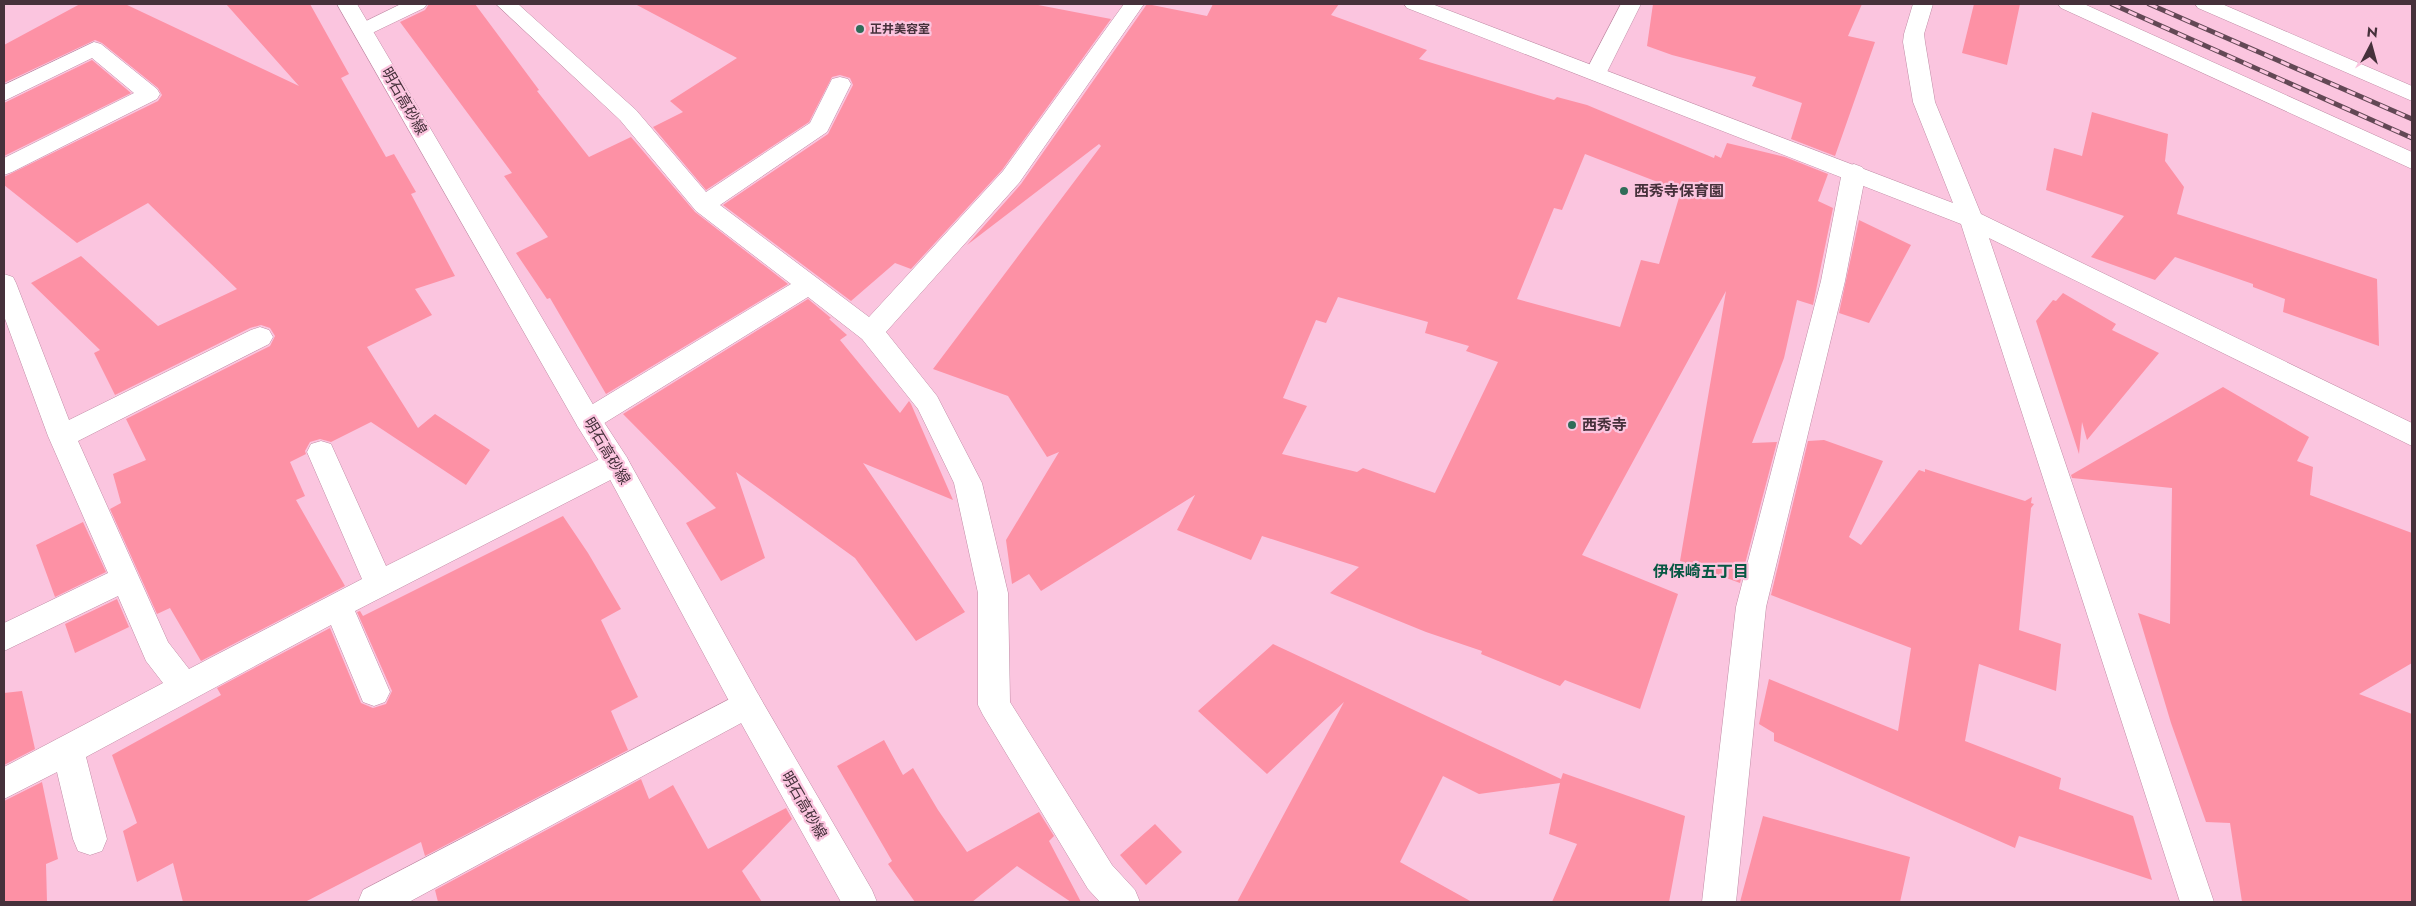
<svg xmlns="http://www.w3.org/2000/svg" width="2416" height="906" font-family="Jost,'Noto Sans JP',sans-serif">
<rect width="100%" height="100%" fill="#fbc5df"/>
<path fill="#fd91a5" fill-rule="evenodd" d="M 80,4 L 125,4 L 299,86 L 226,4 L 310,4 L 349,74 L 341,78 L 386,157 L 394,154 L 416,192 L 411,194 L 455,276 L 415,289 L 432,315 L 367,347 L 418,428 L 435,414 L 490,450 L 466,485 L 371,422 L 331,442 L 320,439 L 310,442 L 305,451 L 306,454 L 290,462 L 305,496 L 296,500 L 345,586 L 201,661 L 170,608 L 157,614 L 110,509 L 121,503 L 113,474 L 146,460 L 126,419 L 270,346 L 275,336 L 270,328 L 261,325 L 250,328 L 115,395 L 94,353 L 100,350 L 31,283 L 81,256 L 158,326 L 237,289 L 148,203 L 77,243 L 4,185 L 4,177 L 158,101 L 162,95 L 158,88 L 102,43 L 95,40 L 4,83 L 4,45 Z
M 429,4 L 475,4 L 539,90 L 537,91 L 589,157 L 631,137 L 695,212 L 788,284 L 606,394 L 550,298 L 547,299 L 516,253 L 548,237 L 504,176 L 512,173 L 400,22 L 425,10 Z
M 635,4 L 1033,4 L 1111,19 L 1002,170 L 911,269 L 895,263 L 851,301 L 723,205 L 828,134 L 853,85 L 850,78 L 840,75 L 832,77 L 809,122 L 706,190 L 653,127 L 683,112 L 670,101 L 737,58 Z
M 1147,4 L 1207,16 L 1213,4 L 1339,4 L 1331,15 L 1427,50 L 1419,59 L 1554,100 L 1557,97 L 1587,105 L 1714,158 L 1715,155 L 1721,158 L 1727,143 L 1785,157 L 1828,174 L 1818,201 L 1833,208 L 1813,305 L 1797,300 L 1784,358 L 1752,443 L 1777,442 L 1740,583 L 1680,561 L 1726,291 L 1582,555 L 1678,594 L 1640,709 L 1565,680 L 1560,686 L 1481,654 L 1482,651 L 1426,632 L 1330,593 L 1359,567 L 1262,536 L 1251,560 L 1177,530 L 1195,495 L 1041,591 L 1029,574 L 1012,584 L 1006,540 L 1059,452 L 1047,457 L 1008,396 L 933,369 L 1101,146 L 1099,144 L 967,245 L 1021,184 ZM 1585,154 L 1681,191 L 1659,264 L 1641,260 L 1620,327 L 1517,299 L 1554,208 L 1562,210 ZM 1338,297 L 1428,322 L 1425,333 L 1469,346 L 1466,351 L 1498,362 L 1435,493 L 1363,468 L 1357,472 L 1282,454 L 1307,406 L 1283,398 L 1316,320 L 1326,323 Z
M 1653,4 L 1862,4 L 1848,36 L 1875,42 L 1835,156 L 1791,139 L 1802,103 L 1752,86 L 1756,77 L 1672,55 L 1647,46 Z
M 1974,4 L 2020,4 L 2007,65 L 1962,53 Z
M 92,60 L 131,93 L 4,156 L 4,103 Z
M 2092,112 L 2168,134 L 2165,161 L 2184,187 L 2177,214 L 2377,279 L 2379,346 L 2283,312 L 2285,299 L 2253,287 L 2253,284 L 2175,257 L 2155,280 L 2091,257 L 2124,216 L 2046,190 L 2054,148 L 2082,156 Z
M 1859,220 L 1911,245 L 1869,323 L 1839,313 Z
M 2063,293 L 2116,324 L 2112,330 L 2159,353 L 2087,440 L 2082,422 L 2079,454 L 2036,321 L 2053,300 L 2056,301 Z
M 808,299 L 831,318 L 829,319 L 847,335 L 840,340 L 900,413 L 909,401 L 911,404 L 953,500 L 863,463 L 965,612 L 916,641 L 855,558 L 736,472 L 765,558 L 721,581 L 686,523 L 716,508 L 623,414 Z
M 2223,387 L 2309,437 L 2297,461 L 2313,467 L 2310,495 L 2412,533 L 2412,663 L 2359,694 L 2412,714 L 2412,902 L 2242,902 L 2230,823 L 2206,822 L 2171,723 L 2138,613 L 2170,624 L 2172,488 L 2072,478 L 2071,475 Z
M 1824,440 L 1883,461 L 1849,537 L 1861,545 L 1919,470 L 1925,472 L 1925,469 L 2025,501 L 2032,497 L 2031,503 L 2034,504 L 2031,508 L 2019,630 L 2061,644 L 2056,691 L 1979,664 L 1965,741 L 2061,778 L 2059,789 L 2133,816 L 2152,880 L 2019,836 L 2015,848 L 1774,741 L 1774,733 L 1759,724 L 1769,679 L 1898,731 L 1911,648 L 1771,595 L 1808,441 Z
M 563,516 L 588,553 L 621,609 L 601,620 L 638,697 L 611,711 L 628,750 L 425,856 L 421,842 L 305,902 L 183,902 L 173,863 L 137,882 L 123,831 L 137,823 L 112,755 L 221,695 L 217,688 L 330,628 L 361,703 L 373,708 L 386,704 L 392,691 L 357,612 L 360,611 L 363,616 Z
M 83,522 L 106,572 L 55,597 L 36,545 Z
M 117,599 L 129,627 L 75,653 L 65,624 Z
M 1273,644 L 1561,779 L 1563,773 L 1685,816 L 1669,902 L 1552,902 L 1577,844 L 1549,834 L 1560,783 L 1479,794 L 1443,776 L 1400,862 L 1472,902 L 1237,902 L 1344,702 L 1267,774 L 1198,711 Z
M 22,691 L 35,749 L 4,765 L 4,693 Z
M 884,740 L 903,775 L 913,768 L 938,810 L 967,852 L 1039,812 L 1054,836 L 1049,841 L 1081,902 L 1071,902 L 1017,866 L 972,902 L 915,902 L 888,864 L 892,861 L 837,766 Z
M 641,779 L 649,799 L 673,785 L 708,849 L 786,808 L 792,819 L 742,871 L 762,902 L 438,902 L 435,890 Z
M 42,782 L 58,859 L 46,864 L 47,902 L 4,902 L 4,801 Z
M 1763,816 L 1910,857 L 1900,902 L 1740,902 Z
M 1155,824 L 1182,852 L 1146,885 L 1120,855 Z"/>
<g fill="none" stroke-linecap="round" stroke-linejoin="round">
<defs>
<path id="street" d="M 401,4 L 427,4 L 424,8 L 370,34 L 363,36 L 356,34 L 353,30 L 356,26 Z
M 496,4 L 518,4 L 636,110 L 706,192 L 810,123 L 832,79 L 840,77 L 848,79 L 851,84 L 827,132 L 720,205 L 869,317 L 1003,171 L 1124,4 L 1144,4 L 1019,183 L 886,332 L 937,396 L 982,483 L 1008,593 L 1010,702 L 1112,865 L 1135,890 L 1140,902 L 1100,902 L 1088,889 L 983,715 L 978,705 L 978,593 L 954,483 L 918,409 L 862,339 L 808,297 L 598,427 L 588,431 L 578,427 L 575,420 L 578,413 L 791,284 L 696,211 L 620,120 Z
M 1621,4 L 1641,4 L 1604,78 L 1596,80 L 1588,78 L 1585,73 Z
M 2058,4 L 2084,4 L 2412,152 L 2412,169 L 2061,8 Z
M 2195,4 L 2222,4 L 2412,86 L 2412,101 L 2198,8 Z
M 94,42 L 101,44 L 157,89 L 160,94 L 157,99 L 12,172 L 4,175 L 4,158 L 134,93 L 92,58 L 4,101 L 4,85 Z
M 1854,164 L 1862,167 L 1866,172 L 1845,281 L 1766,607 L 1736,902 L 1702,902 L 1736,607 L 1821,281 L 1842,172 L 1846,167 Z
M 4,274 L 13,277 L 16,283 L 69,420 L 251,330 L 260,327 L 269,330 L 273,337 L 269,344 L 78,441 L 168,642 L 189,669 L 362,579 L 307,452 L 311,444 L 321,441 L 331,444 L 386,566 L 606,456 L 616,453 L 626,456 L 630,464 L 626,472 L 355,611 L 390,692 L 385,702 L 374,706 L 363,702 L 331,625 L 86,757 L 107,839 L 102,851 L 90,855 L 78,851 L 73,839 L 57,772 L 4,799 L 4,767 L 163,683 L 146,661 L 118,596 L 4,651 L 4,623 L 108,573 L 48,436 L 4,316 Z
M 747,690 L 758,694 L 763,704 L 758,714 L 409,902 L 358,902 L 363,890 Z"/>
<path id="secondary" d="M 337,4 L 357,4 L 598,413 L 626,456 L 758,694 L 872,890 L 877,902 L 841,902 L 736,714 L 606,472 L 578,427 Z
M 1404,4 L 1432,4 L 1953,203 L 1913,102 L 1903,42 L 1904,34 L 1913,4 L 1933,4 L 1924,34 L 1925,42 L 1935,102 L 1981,214 L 2412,423 L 2412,446 L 1989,238 L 2214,902 L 2180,902 L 1961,224 L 1407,8 Z"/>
</defs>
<use href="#street" stroke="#c08da6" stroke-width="1"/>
<use href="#secondary" stroke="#c08da6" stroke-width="1"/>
<use href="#street" fill="#fff" fill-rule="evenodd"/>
<use href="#secondary" fill="#fff" fill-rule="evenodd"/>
<defs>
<path id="rail" d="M 2112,4 L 2412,138
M 2149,4 L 2412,119"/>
</defs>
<use href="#rail" stroke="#634855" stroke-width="5"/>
<use href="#rail" stroke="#fbc5df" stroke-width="3" stroke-dasharray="9" stroke-linecap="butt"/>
</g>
<g fill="#2f6c58" stroke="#fbc5df" stroke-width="2">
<circle cx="860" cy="29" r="5"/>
<circle cx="1624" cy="191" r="5"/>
<circle cx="1572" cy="425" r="5"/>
</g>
<g text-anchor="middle" stroke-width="4.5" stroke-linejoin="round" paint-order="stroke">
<g font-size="12" font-weight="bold" fill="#46313b" stroke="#fbc5df" text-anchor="start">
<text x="870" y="33">正井美容室</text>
</g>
<g font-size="15" fill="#46313b" stroke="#fbc5df">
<text transform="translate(404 101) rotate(60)" y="5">明石高砂線</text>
<text transform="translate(607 451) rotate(59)" y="5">明石高砂線</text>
<text transform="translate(804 805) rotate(60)" y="5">明石高砂線</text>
</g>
<g font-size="15" font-weight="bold" fill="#46313b" stroke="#fbc5df" text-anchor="start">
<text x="1634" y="196">西秀寺保育園</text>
<text x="1582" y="430">西秀寺</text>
</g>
<g font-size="16" font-weight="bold" fill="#075843" stroke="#fbc5df">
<text x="1701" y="577">伊保崎五丁目</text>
</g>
</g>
<rect width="2416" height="906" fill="none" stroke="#46313b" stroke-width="10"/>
<g transform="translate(2371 45) rotate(6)" stroke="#fbc5df" stroke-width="4" paint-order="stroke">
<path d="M0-4L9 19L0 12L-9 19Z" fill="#46313b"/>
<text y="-8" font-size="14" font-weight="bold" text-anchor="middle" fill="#46313b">N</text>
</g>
</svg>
